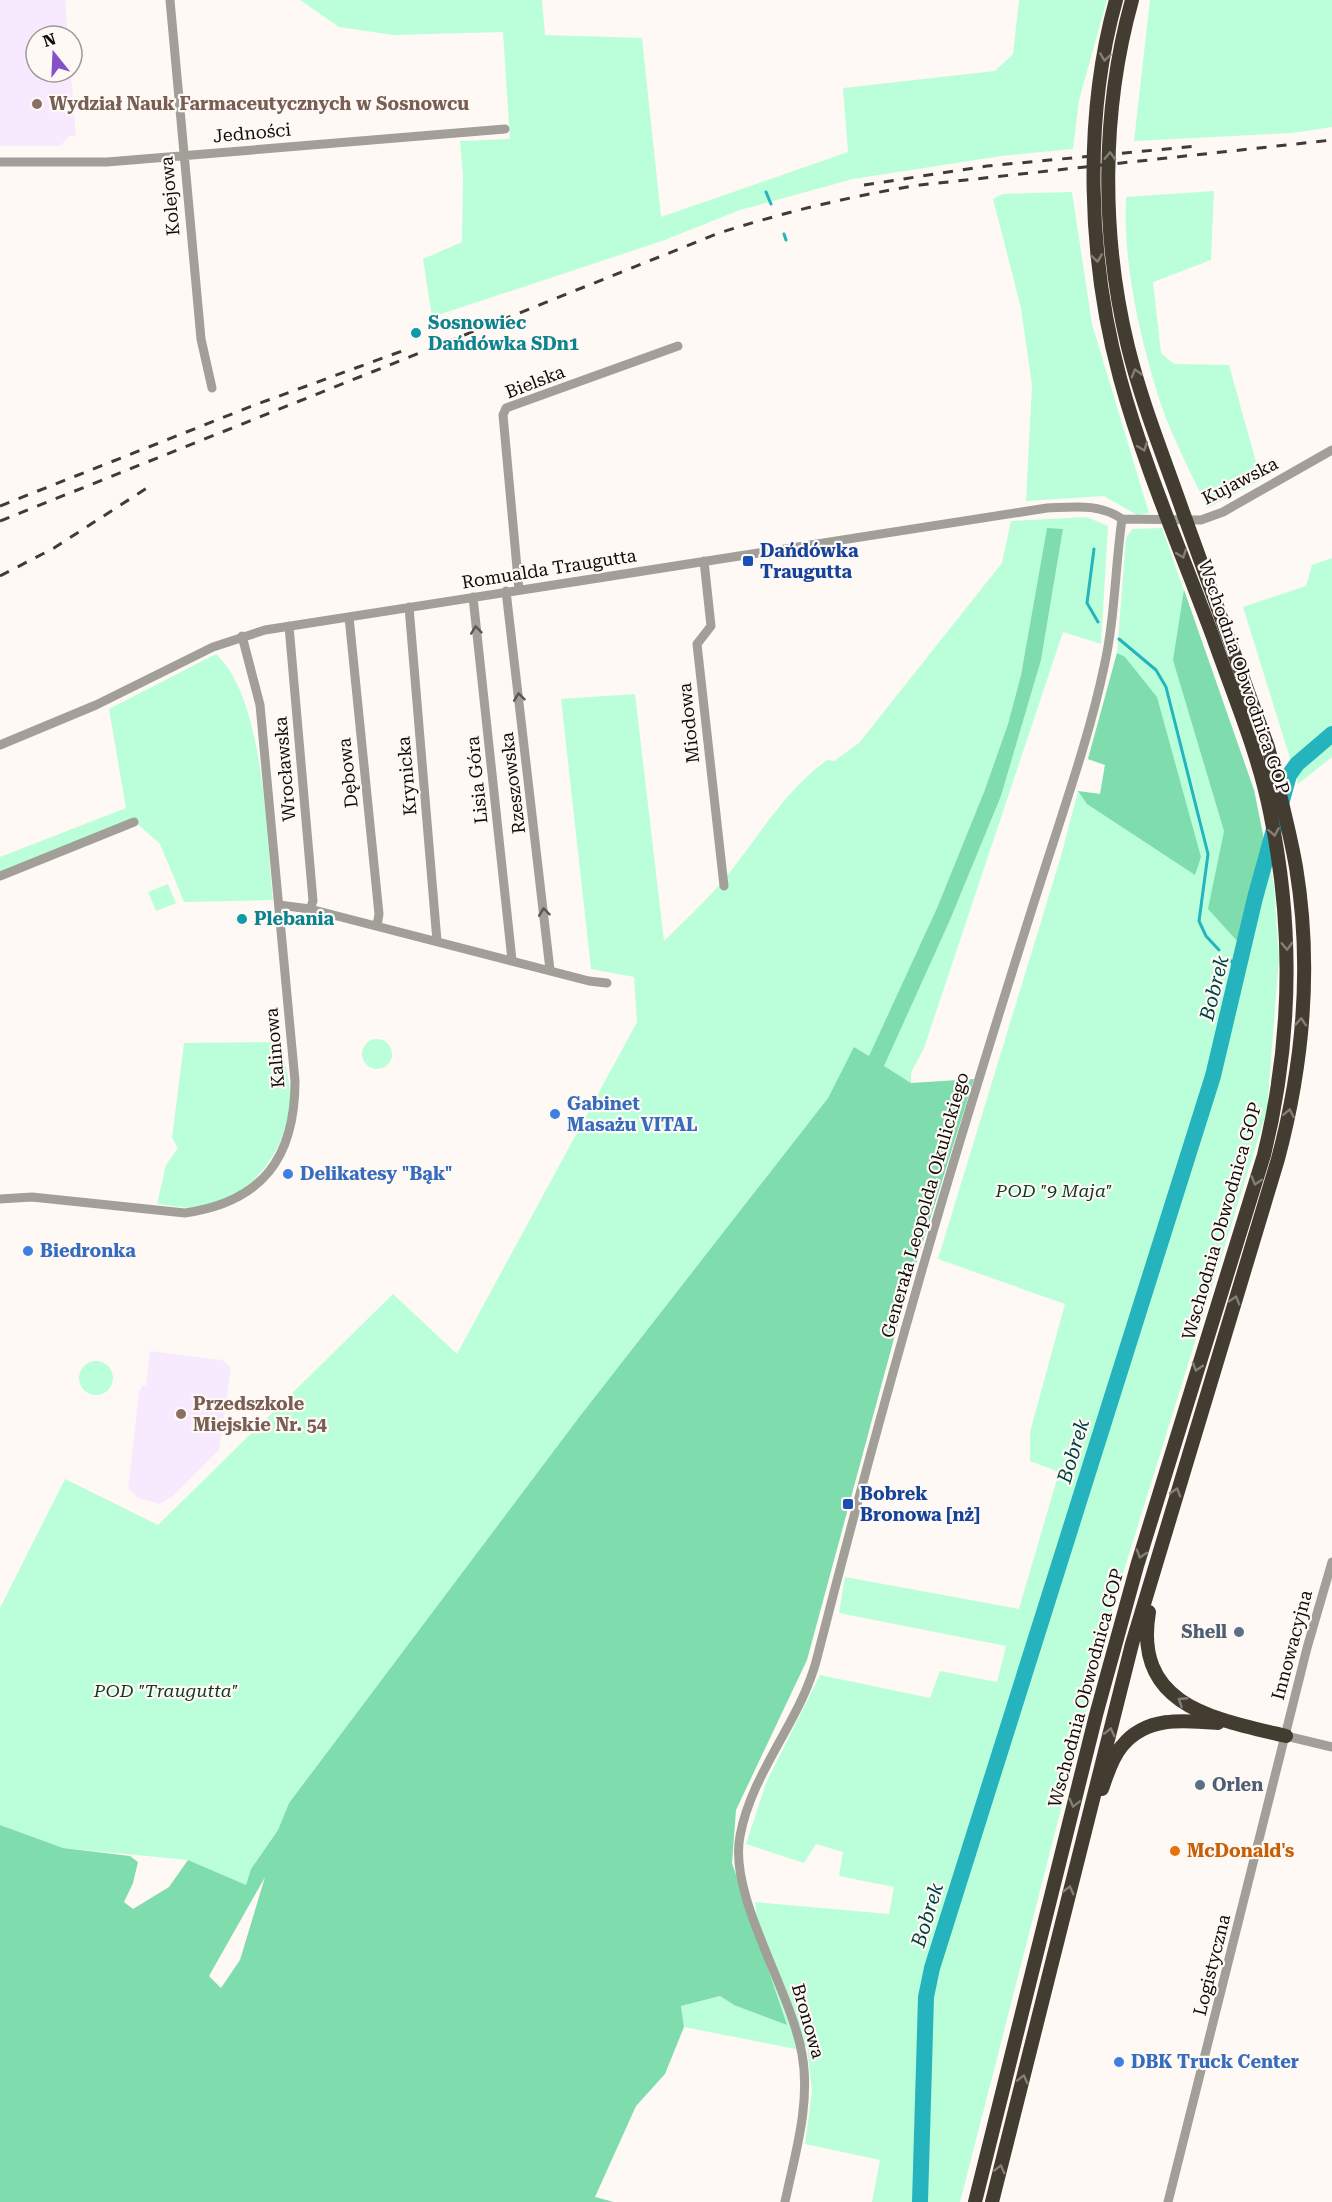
<svg xmlns="http://www.w3.org/2000/svg" width="1332" height="2202" font-family="'Roboto Serif',serif">
<rect width="100%" height="100%" fill="#fef9f5"/>
<path fill="#f8eafe" d="M 0,0 L 65,0 L 68,36 L 36,36 L 36,72 L 71,72 L 76,136 L 70,136 L 60,146 L 0,146 Z
M 150,1351 L 222,1360 L 231,1368 L 219,1450 L 173,1496 L 160,1504 L 138,1498 L 128,1488 L 139,1392 L 142,1386 L 146,1385 Z"/>
<path fill="#baffd9" d="M 300,0 L 542,0 L 545,35 L 642,38 L 661,217 L 848,152 L 843,88 L 995,71 L 1013,54 L 1019,0 L 1107,0 L 1079,100 L 1073,149 L 1001,156 L 853,179 L 740,210 L 662,241 L 432,317 L 423,259 L 462,242 L 463,177 L 460,141 L 510,139 L 503,32 L 393,35 L 339,27 Z
M 1150,0 L 1332,0 L 1332,127 L 1292,133 L 1134,141 Z
M 1214,191 L 1211,260 L 1153,282 L 1161,353 L 1174,364 L 1229,365 L 1261,480 L 1207,508 C 1190,470 1167,428 1156,389 C 1138,329 1123,260 1126,197 Z
M 1072,192 L 1092,324 L 1149,513 L 1137,515 L 1104,496 L 1026,501 L 1032,385 L 1021,308 L 993,199 L 1003,194 Z
M 1086,517 L 1108,526 L 1101,644 L 1063,632 L 924,1048 L 911,1073 L 911,1083 L 883,1066 L 950,920 L 1001,796 L 1041,660 L 1063,529 L 1047,529 L 1021,675 L 1008,724 L 984,792 L 937,908 L 869,1057 L 854,1048 L 828,1098 L 580,1416 L 289,1803 L 278,1830 L 251,1869 L 246,1886 L 188,1860 L 63,1848 L 0,1825 L 0,1608 L 65,1479 L 158,1525 L 393,1294 L 457,1354 L 637,1022 L 634,977 L 591,969 L 561,699 L 635,694 L 664,941 C 682,923 702,905 719,885 C 755,844 781,793 827,760 L 834,761 L 859,743 L 1002,563 L 1011,521 Z
M 1162,528 L 1254,790 L 1274,886 L 1279,958 L 1267,1110 L 1115,1599 L 960,2202 L 872,2202 L 880,2160 L 805,2144 L 812,2092 L 807,2047 L 795,2049 L 684,2027 L 681,2006 L 720,1996 L 734,2005 L 760,1942 L 755,1902 L 889,1914 L 894,1887 L 839,1876 L 843,1852 L 816,1844 L 804,1863 L 746,1844 L 766,1783 L 820,1675 L 930,1698 L 940,1671 L 997,1682 L 1006,1646 L 839,1613 L 845,1577 L 1019,1609 L 1059,1472 L 1030,1461 L 1030,1432 L 1065,1304 L 938,1259 L 1061,856 L 1078,791 L 1100,794 L 1105,765 L 1088,759 L 1117,653 L 1126,538 L 1132,529 Z
M 1332,558 L 1332,757 L 1298,784 L 1243,607 L 1306,586 L 1312,565 Z
M 216,654 C 265,699 266,835 273,900 L 184,902 L 160,844 L 132,819 L 0,873 L 0,857 L 126,808 L 109,709 Z
M 168,884 L 176,903 L 156,911 L 148,892 Z
M362 1054a15 15 0 1 1 30 0a15 15 0 1 1-30 0Z
M 280,1042 C 285,1065 294,1092 289,1115 C 280,1160 242,1206 193,1208 C 181,1208 168,1205 157,1204 L 166,1165 L 178,1148 L 172,1138 L 184,1043 Z
M79 1378a17 17 0 1 1 34 0a17 17 0 1 1-34 0Z"/>
<path fill="#7fddad" fill-rule="evenodd" d="M 1047,528 L 1063,529 L 1041,660 L 1001,796 L 950,920 L 884,1066 L 911,1083 L 974,1079 L 902,1309 L 807,1660 L 736,1810 L 732,1863 L 787,2025 L 734,2005 L 720,1996 L 681,2006 L 684,2027 L 665,2074 L 636,2106 L 595,2197 L 614,2202 L 0,2202 L 0,1825 L 63,1848 L 130,1856 L 138,1862 L 133,1883 L 124,1902 L 133,1909 L 169,1887 L 188,1860 L 246,1885 L 251,1869 L 278,1830 L 289,1803 L 580,1416 L 828,1098 L 854,1047 L 869,1056 L 937,908 L 984,792 L 1008,724 L 1021,675 ZM 265,1877 L 240,1960 L 221,1988 L 209,1976 Z
M 1184,590 L 1254,790 L 1264,840 L 1238,942 L 1208,909 L 1224,831 L 1173,660 Z
M 1117,653 L 1125,657 L 1157,697 L 1201,857 L 1195,875 L 1087,804 L 1078,791 L 1100,794 L 1105,765 L 1088,759 Z"/>
<g fill="none" stroke-linecap="round" stroke-linejoin="round">
<path stroke="#25b4be" stroke-width="3" d="M 766,192 L 771,204
M 784,234 L 786,240
M 1094,549 L 1087,603 L 1098,622
M 1119,639 L 1156,670 L 1166,687 L 1208,854 L 1199,921 L 1206,936 L 1219,950
M 1227,957 L 1239,969"/>
<path stroke="#25b4be" stroke-width="16" d="M 920,2202 L 926,1997 L 932,1968 L 1213,1076 L 1255,898 L 1289,775 L 1297,764 L 1332,734"/>
<path stroke="#a29f99" stroke-width="9" d="M 170,0 L 201,339 L 212,388
M 0,162 L 107,162 L 505,129
M 1122,519 L 1201,520 L 1223,512 L 1332,450
M 704,561 L 711,626 L 697,644 L 724,886
M 519,590 L 503,415 L 506,408 L 678,346
M 506,591 L 550,970
M 473,597 L 512,960
M 409,607 L 437,941
M 349,617 L 379,914 L 377,926
M 289,626 L 310,866 L 313,901 L 310,909
M 0,745 L 96,705 L 213,647 L 265,630 L 1047,508 C 1074,507 1099,503 1122,519
M 0,876 L 134,822
M 279,905 L 310,909 L 589,981 L 607,983
M 0,1199 L 32,1197 L 185,1213 C 262,1202 295,1158 295,1081 L 260,705 L 242,636
M 1286,1736 L 1332,1747
M 785,2202 C 795,2154 811,2103 802,2054 C 791,1990 728,1896 740,1836 C 752,1771 801,1721 817,1658 C 862,1482 910,1306 963,1131 C 993,1033 1023,935 1055,837 C 1073,781 1092,724 1104,667 C 1115,619 1115,568 1122,519
M 1168,2202 L 1307,1648 L 1332,1562"/>
<path stroke="#423c31" stroke-width="14" d="M 1149,1612 C 1133,1706 1214,1719 1286,1736
M 1102,1789 C 1107,1775 1112,1757 1122,1746 C 1146,1716 1184,1720 1218,1723
M 975,2202 L 1096,1715 L 1137,1566 L 1264,1155 C 1292,1041 1294,927 1270,812 C 1258,752 1233,694 1213,637 C 1181,551 1144,466 1120,378 C 1088,260 1083,118 1116,0
M 992,2202 L 1132,1644 L 1278,1159 C 1303,1065 1312,964 1296,867 C 1289,827 1278,787 1268,747 C 1240,670 1212,593 1184,515 C 1165,460 1142,404 1128,347 C 1101,236 1101,111 1132,0"/>
<path stroke="#403b38" stroke-width="3" stroke-dasharray="10 10" stroke-linecap="butt" d="M 864,185 L 987,166 L 1198,146
M 0,506 L 252,406 L 402,351
M 0,521 L 719,233 C 785,212 851,196 920,185 L 1332,140
M 0,576 L 54,548 L 150,486"/>
</g>
<defs><path id="oneway-chevron" d="M-2-3.5L2.5 0L-2 3.5" fill="none" stroke-width="1.6" stroke-linecap="round" stroke-linejoin="round" transform="scale(1.5)"/></defs>
<g stroke="#847e76">
<use href="#oneway-chevron" transform="translate(1105 57) rotate(98)"/>
<use href="#oneway-chevron" transform="translate(1110 156) rotate(-88)"/>
<use href="#oneway-chevron" transform="translate(1097 258) rotate(82)"/>
<use href="#oneway-chevron" transform="translate(1136 373) rotate(-106)"/>
<use href="#oneway-chevron" transform="translate(1143 447) rotate(70)"/>
<use href="#oneway-chevron" transform="translate(1182 554) rotate(70)"/>
<use href="#oneway-chevron" transform="translate(1274 832) rotate(80)"/>
<use href="#oneway-chevron" transform="translate(1287 946) rotate(88)"/>
<use href="#oneway-chevron" transform="translate(1301 1022) rotate(-86)"/>
<use href="#oneway-chevron" transform="translate(1289 1113) rotate(-79)"/>
<use href="#oneway-chevron" transform="translate(1256 1181) rotate(107)"/>
<use href="#oneway-chevron" transform="translate(1235 1300) rotate(-73)"/>
<use href="#oneway-chevron" transform="translate(1197 1367) rotate(107)"/>
<use href="#oneway-chevron" transform="translate(1176 1492) rotate(-73)"/>
<use href="#oneway-chevron" transform="translate(1141 1554) rotate(107)"/>
<use href="#oneway-chevron" transform="translate(1182 1701) rotate(-147)"/>
<use href="#oneway-chevron" transform="translate(1110 1732) rotate(-76)"/>
<use href="#oneway-chevron" transform="translate(1074 1803) rotate(104)"/>
<use href="#oneway-chevron" transform="translate(1069 1890) rotate(-76)"/>
<use href="#oneway-chevron" transform="translate(1023 2079) rotate(-76)"/>
<use href="#oneway-chevron" transform="translate(1000 2169) rotate(-76)"/>
</g>
<g stroke="#5a5651">
<use href="#oneway-chevron" transform="translate(476 630) rotate(-96)"/>
<use href="#oneway-chevron" transform="translate(519 697) rotate(-97)"/>
<use href="#oneway-chevron" transform="translate(544 912) rotate(-97)"/>
</g>
<g fill="#8d6e63" stroke="#fef9f5" stroke-width="2">
<circle cx="37" cy="104" r="6"/>
<circle cx="181" cy="1414" r="6"/>
</g>
<g fill="#0f9aa8" stroke="#fef9f5" stroke-width="2">
<circle cx="416" cy="333" r="6"/>
<circle cx="242" cy="919" r="6"/>
</g>
<g fill="#1a4fb4" stroke="#fef9f5" stroke-width="2">
<rect x="742" y="555" width="12" height="12" rx="3"/>
<rect x="842" y="1498" width="12" height="12" rx="3"/>
</g>
<g fill="#3f7fe0" stroke="#fef9f5" stroke-width="2">
<circle cx="555" cy="1114" r="6"/>
<circle cx="288" cy="1174" r="6"/>
<circle cx="28" cy="1251" r="6"/>
<circle cx="1119" cy="2062" r="6"/>
</g>
<g fill="#5c6f8a" stroke="#fef9f5" stroke-width="2">
<circle cx="1239" cy="1632" r="6"/>
<circle cx="1200" cy="1785" r="6"/>
</g>
<circle fill="#e8710a" stroke="#fef9f5" stroke-width="2" cx="1175" cy="1851" r="6"/>
<g text-anchor="middle" stroke-width="4.5" stroke-linejoin="round" paint-order="stroke">
<g font-size="18" font-weight="bold" fill="#785e54" stroke="#fef9f5" text-anchor="start">
<text x="49" y="110">Wydział Nauk Farmaceutycznych w Sosnowcu</text>
<text x="193" y="1410">Przedszkole<tspan x="193" dy="21">Miejskie Nr. 54</tspan></text>
</g>
<g font-size="18" fill="#110c09" stroke="#fef9f5">
<text transform="translate(252 133) rotate(-5)" y="6">Jedności</text>
<text transform="translate(170 196) rotate(-95)" y="6">Kolejowa</text>
<text transform="translate(535 382) rotate(-21)" y="6">Bielska</text>
<text transform="translate(1240 481) rotate(-27)" y="6">Kujawska</text>
<text transform="translate(549 569) rotate(-9)" y="6">Romualda Traugutta</text>
<text transform="translate(1244 677) rotate(71)" y="6">Wschodnia Obwodnica GOP</text>
<text transform="translate(689 723) rotate(-96)" y="6">Miodowa</text>
<text transform="translate(285 769) rotate(-95)" y="6">Wrocławska</text>
<text transform="translate(348 773) rotate(-96)" y="6">Dębowa</text>
<text transform="translate(407 776) rotate(-95)" y="6">Krynicka</text>
<text transform="translate(477 780) rotate(-96)" y="6">Lisia Góra</text>
<text transform="translate(513 783) rotate(-97)" y="6">Rzeszowska</text>
<text transform="translate(275 1048) rotate(-95)" y="6">Kalinowa</text>
<text transform="translate(925 1205) rotate(-74)" y="6">Generała Leopolda Okulickiego</text>
<text transform="translate(1222 1221) rotate(-74)" y="6">Wschodnia Obwodnica GOP</text>
<text transform="translate(1292 1645) rotate(-75)" y="6">Innowacyjna</text>
<text transform="translate(1086 1688) rotate(-75)" y="6">Wschodnia Obwodnica GOP</text>
<text transform="translate(1212 1965) rotate(-76)" y="6">Logistyczna</text>
<text transform="translate(808 2021) rotate(74)" y="6">Bronowa</text>
</g>
<g font-size="18" font-weight="bold" fill="#0d838f" stroke="#fef9f5" text-anchor="start">
<text x="428" y="329">Sosnowiec<tspan x="428" dy="21">Dańdówka SDn1</tspan></text>
<text x="254" y="925">Plebania</text>
</g>
<g font-size="18" font-weight="bold" fill="#164399" stroke="#fef9f5" text-anchor="start">
<text x="760" y="557">Dańdówka<tspan x="760" dy="21">Traugutta</tspan></text>
<text x="860" y="1500">Bobrek<tspan x="860" dy="21">Bronowa [nż]</tspan></text>
</g>
<g font-size="18" font-weight="bold" fill="#366cbe" stroke="#fef9f5" text-anchor="start">
<text x="567" y="1110">Gabinet<tspan x="567" dy="21">Masażu VITAL</tspan></text>
<text x="300" y="1180">Delikatesy "Bąk"</text>
<text x="40" y="1257">Biedronka</text>
<text x="1131" y="2068">DBK Truck Center</text>
</g>
<g font-size="18" font-style="italic" fill="#0f3825" stroke="#fef9f5">
<text x="1054" y="1197">POD "9 Maja"</text>
<text x="166" y="1697">POD "Traugutta"</text>
</g>
<g font-size="18" font-weight="bold" fill="#4e5e75" stroke="#fef9f5" text-anchor="end">
<text x="1227" y="1638">Shell</text>
<text x="1212" y="1791" text-anchor="start">Orlen</text>
</g>
<g font-size="18" font-weight="bold" fill="#c56008" stroke="#fef9f5" text-anchor="start">
<text x="1187" y="1857">McDonald's</text>
</g>
<g font-size="20" font-style="italic" fill="#014044" stroke="#fef9f5">
<text transform="translate(1214 988) rotate(-76)" y="7">Bobrek</text>
<text transform="translate(1073 1451) rotate(-73)" y="7">Bobrek</text>
<text transform="translate(927 1915) rotate(-73)" y="7">Bobrek</text>
</g>
</g>
<g transform="translate(54 54) rotate(342)"><circle r="28" fill="#fef9f5" stroke="#9f9a97" stroke-width="1.5"/>
<path d="M0-4.5L10 22L0 15L-10 22Z" fill="#8551c9"/>
<text y="-9" font-size="16" font-weight="bold" text-anchor="middle" fill="#110c09">N</text>
</g>
</svg>
